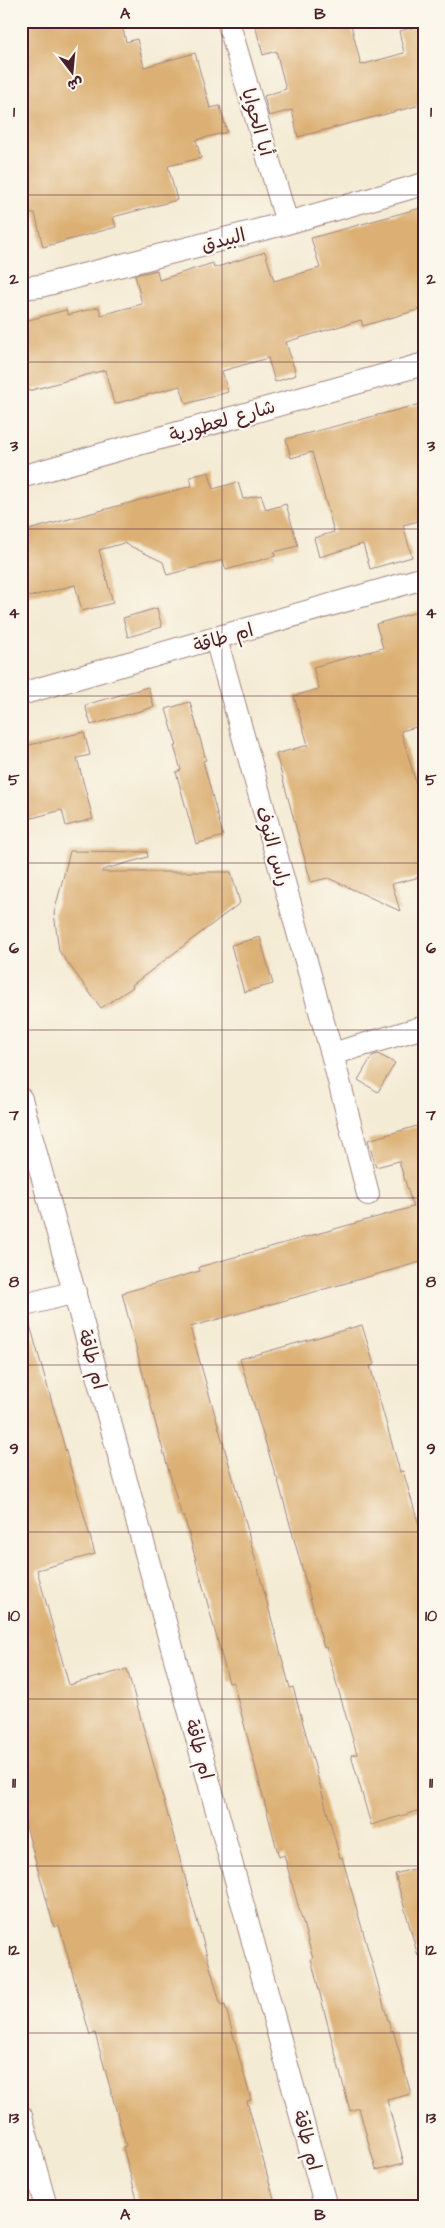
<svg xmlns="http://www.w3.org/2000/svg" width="445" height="2228" font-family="'Architects Daughter','Playpen Sans Arabic',sans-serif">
<rect width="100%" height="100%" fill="#fbf7ec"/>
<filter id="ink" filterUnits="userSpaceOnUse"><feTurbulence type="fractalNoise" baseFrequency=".02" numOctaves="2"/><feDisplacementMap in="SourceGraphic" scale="10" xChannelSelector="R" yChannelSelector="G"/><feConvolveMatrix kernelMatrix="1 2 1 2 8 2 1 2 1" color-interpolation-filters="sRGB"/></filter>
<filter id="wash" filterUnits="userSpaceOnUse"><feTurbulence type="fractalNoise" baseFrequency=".0096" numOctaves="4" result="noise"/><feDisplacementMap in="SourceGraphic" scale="20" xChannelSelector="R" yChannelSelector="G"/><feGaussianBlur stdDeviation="1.12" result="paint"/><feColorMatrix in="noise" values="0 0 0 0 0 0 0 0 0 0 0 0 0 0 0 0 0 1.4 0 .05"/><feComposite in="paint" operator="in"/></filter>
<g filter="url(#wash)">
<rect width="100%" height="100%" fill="#f4ebd4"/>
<g id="blocks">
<path fill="#dcb074" d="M 21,21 L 121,21 L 126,42 L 137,39 L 144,67 L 195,53 L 210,108 L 220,106 L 227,132 L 196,140 L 201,158 L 168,166 L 177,200 L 113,217 L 116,227 L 43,247 L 35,213 L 21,216 Z
M 254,21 L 350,21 L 361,65 L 404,53 L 399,31 L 424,25 L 424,104 L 298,137 L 292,110 L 269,116 L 264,96 L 286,89 L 276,51 L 263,55 Z
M 424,207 L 424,308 L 363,326 L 361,320 L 286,342 L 296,375 L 275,382 L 268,358 L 222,371 L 228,392 L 186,404 L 180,386 L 114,404 L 105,370 L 21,393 L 21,322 L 66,310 L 68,315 L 99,307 L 101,315 L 142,304 L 135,275 L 157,270 L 159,280 L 213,263 L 214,268 L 265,252 L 274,281 L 320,268 L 311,238 Z
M 424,403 L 423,520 L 403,525 L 412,557 L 370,569 L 363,544 L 319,557 L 314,538 L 334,532 L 312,452 L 291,458 L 286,439 Z
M 209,472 L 213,489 L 238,482 L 243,499 L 261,495 L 266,510 L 286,504 L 298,546 L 274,552 L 275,556 L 226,570 L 223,560 L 167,575 L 163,562 L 124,543 L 99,550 L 113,603 L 82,611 L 75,585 L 21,599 L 21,532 L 192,486 L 190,477 Z
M 157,608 L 162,627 L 128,637 L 123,618 Z
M 424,610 L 424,725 L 401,731 L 421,800 L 424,800 L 424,876 L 392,884 L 400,911 L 328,878 L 311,882 L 276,754 L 308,745 L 294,696 L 319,689 L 313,667 L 383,648 L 376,624 Z
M 148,687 L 154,707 L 91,725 L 85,705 Z
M 190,702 L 206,760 L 203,761 L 223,836 L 196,844 L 176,772 L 181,770 L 174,746 L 177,746 L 166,709 Z
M 84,732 L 90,755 L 77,758 L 93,819 L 66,826 L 62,810 L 21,821 L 21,747 Z
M 70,851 L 147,852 L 148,857 L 102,870 L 102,872 L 231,872 L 240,903 L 132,985 L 133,987 L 101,1008 L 59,951 L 54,913 Z
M 260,937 L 273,984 L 244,992 L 231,945 Z
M 378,1054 L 395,1063 L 378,1092 L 358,1080 L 372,1056 Z
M 424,1124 L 424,1261 L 190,1327 L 243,1513 L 290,1688 L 293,1687 L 340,1858 L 342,1857 L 391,2031 L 393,2030 L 411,2094 L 387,2100 L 404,2163 L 376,2170 L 359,2108 L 350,2111 L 311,1959 L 313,1959 L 284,1855 L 279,1857 L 233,1682 L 229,1683 L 184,1516 L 182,1517 L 157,1429 L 122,1293 L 200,1271 L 199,1267 L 413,1207 L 399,1161 L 376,1167 L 368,1140 Z
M 28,1318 L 95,1554 L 37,1570 L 69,1685 L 127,1669 L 221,2006 L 225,2005 L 251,2100 L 247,2101 L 276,2207 L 139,2207 L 123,2147 L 126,2146 L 95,2033 L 90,2035 L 59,1925 L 54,1927 L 21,1808 L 21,1319 Z
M 362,1325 L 374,1365 L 370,1366 L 400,1472 L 403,1471 L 424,1542 L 424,1809 L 371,1825 L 351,1755 L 357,1754 L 326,1647 L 324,1648 L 277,1477 L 276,1477 L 240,1359 Z
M 424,1866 L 424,1955 L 418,1956 L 395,1874 Z"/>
</g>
</g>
<g filter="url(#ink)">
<use href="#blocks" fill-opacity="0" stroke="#9f8580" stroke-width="1"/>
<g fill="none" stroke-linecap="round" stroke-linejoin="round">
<defs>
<path id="minor" d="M 228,21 L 287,223
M 21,288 L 40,286 L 287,223 L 424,184
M 21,477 L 424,364
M 216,639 L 332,1054 L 368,1194
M 21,694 L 424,578
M 332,1054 L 424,1027
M 21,1099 L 326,2207
M 21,1306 L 75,1292
M 21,2116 L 46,2207"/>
</defs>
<use href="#minor" stroke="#9f8580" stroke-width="24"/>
<use href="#minor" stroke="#fff" stroke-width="22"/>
</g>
</g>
<path fill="none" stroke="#4a1f2b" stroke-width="1" stroke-opacity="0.55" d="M 222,21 L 222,2207M 21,195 L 424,195M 21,362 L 424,362M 21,529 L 424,529M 21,696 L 424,696M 21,863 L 424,863M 21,1030 L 424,1030M 21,1198 L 424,1198M 21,1365 L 424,1365M 21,1532 L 424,1532M 21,1699 L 424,1699M 21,1866 L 424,1866M 21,2033 L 424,2033"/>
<g text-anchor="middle" stroke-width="4.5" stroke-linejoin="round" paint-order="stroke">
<g font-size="19" fill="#4a1f2b" stroke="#fbf7ec">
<text transform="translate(258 122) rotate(74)" y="7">أبا الحوايا</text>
<text transform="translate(223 239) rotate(-14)" y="7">البيدق</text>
<text transform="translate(222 420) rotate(-16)" y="7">شارع لعطورية</text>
<text transform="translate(223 637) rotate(-16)" y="7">ام طاقة</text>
<text transform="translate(274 846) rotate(74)" y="7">راس النوف</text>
<text transform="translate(93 1359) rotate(75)" y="7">ام طاقة</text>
<text transform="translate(200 1749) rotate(75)" y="7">ام طاقة</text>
<text transform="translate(308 2140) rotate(75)" y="7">ام طاقة</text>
</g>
</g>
<rect width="445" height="2228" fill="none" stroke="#fbf7ec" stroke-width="55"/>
<g transform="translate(72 72) rotate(164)" stroke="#fbf7ec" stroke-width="4" paint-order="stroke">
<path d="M0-4L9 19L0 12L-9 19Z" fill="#4a1f2b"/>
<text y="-8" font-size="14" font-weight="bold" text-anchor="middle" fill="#4a1f2b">ش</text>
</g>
<rect x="28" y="28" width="390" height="2172" fill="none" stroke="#4a1f2b" stroke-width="2"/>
<g font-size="16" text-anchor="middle" font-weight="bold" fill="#4a1f2b">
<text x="125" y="19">A</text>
<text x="320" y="19">B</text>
<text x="14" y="117">1</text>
<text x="431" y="117">1</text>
<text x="14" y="284">2</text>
<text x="431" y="284">2</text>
<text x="14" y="451">3</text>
<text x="431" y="451">3</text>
<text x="14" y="618">4</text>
<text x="431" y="618">4</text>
<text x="14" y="785">5</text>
<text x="431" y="785">5</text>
<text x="14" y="953">6</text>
<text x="431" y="953">6</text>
<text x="14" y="1120">7</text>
<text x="431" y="1120">7</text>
<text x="14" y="1287">8</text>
<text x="431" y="1287">8</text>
<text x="14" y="1454">9</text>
<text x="431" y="1454">9</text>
<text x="14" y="1621">10</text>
<text x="431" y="1621">10</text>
<text x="14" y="1788">11</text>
<text x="431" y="1788">11</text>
<text x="14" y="1955">12</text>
<text x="431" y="1955">12</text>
<text x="14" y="2123">13</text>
<text x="431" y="2123">13</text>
<text x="125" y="2220">A</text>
<text x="320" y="2220">B</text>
</g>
</svg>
